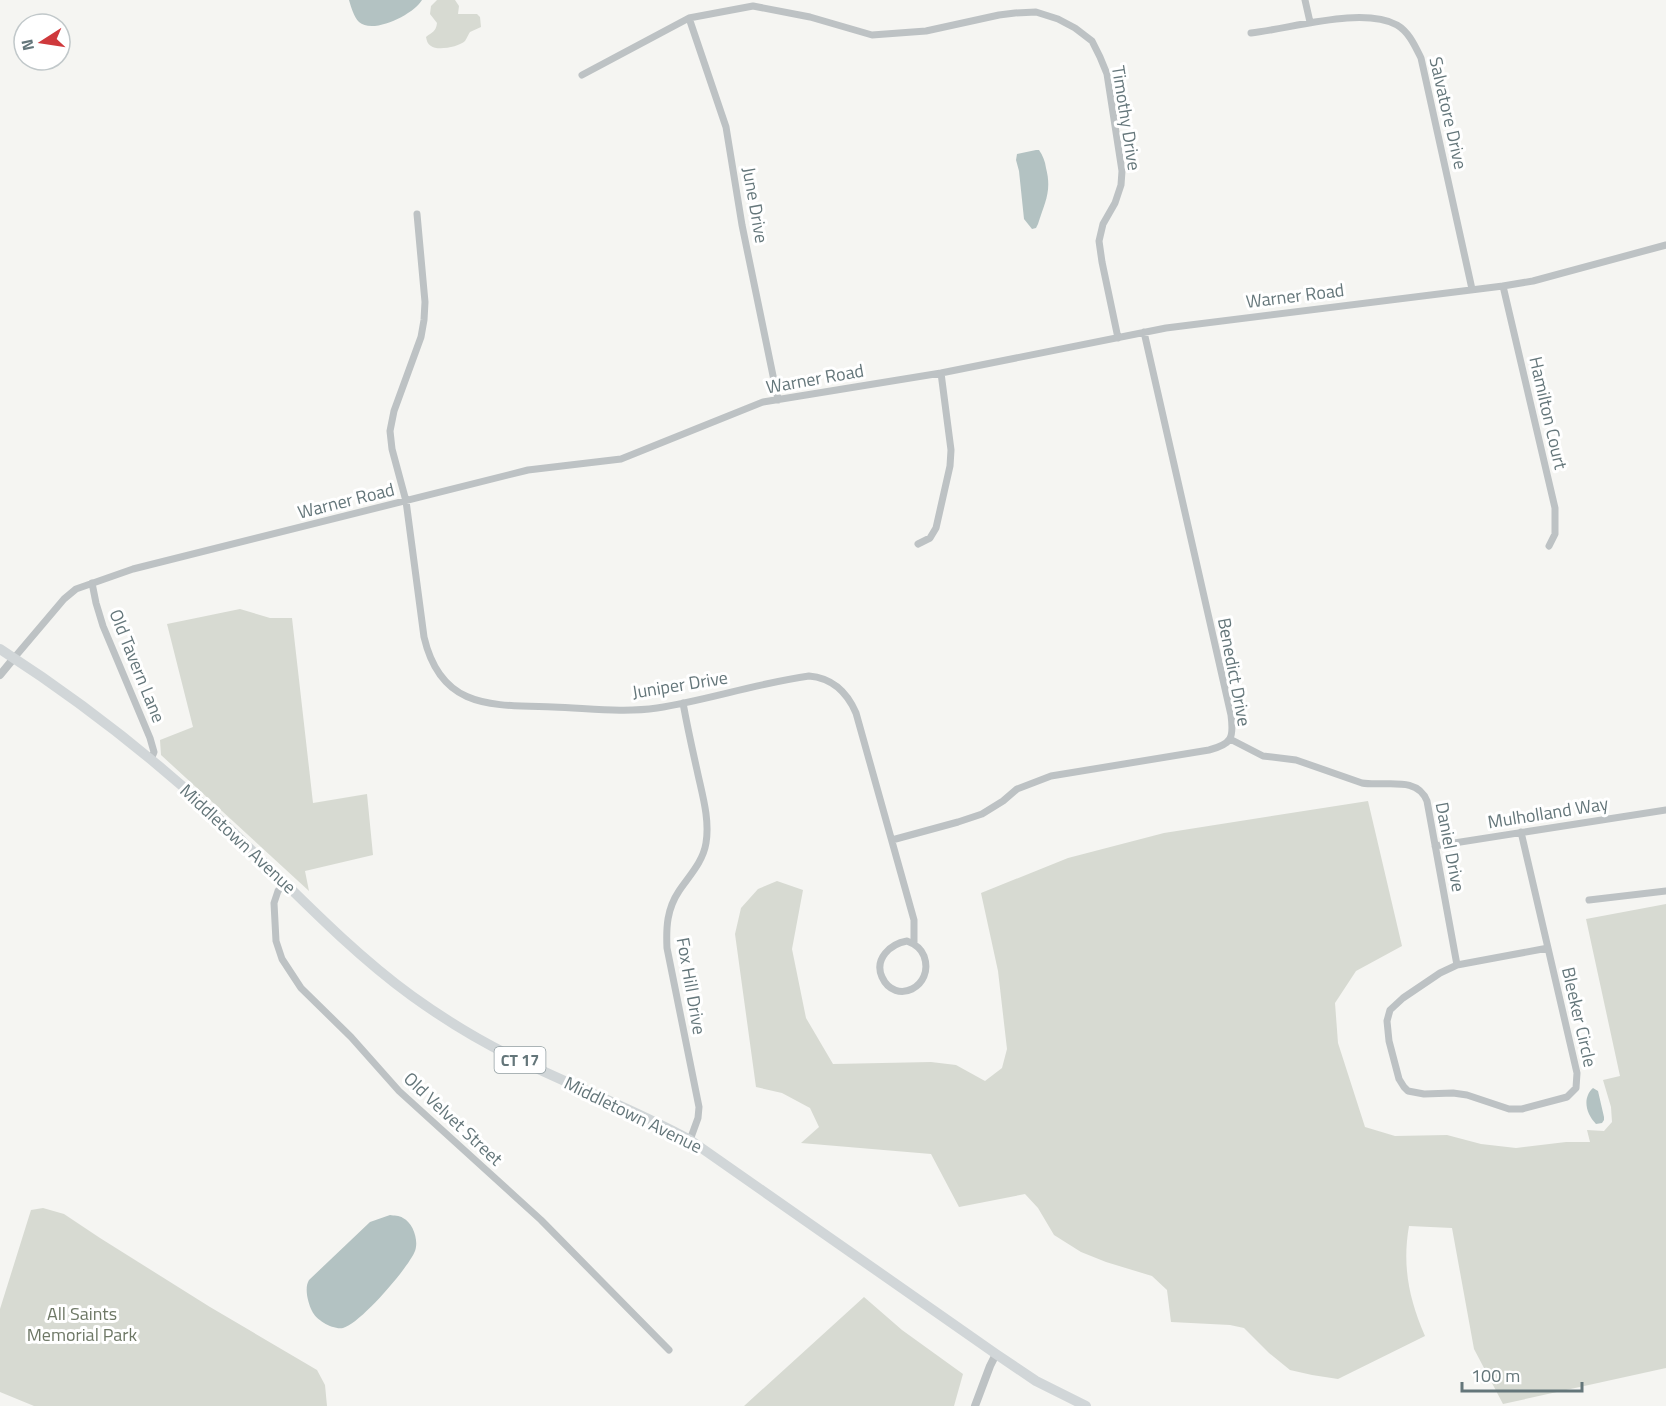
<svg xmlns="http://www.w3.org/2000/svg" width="1666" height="1406" font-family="'Titillium Web',sans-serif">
<rect width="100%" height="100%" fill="#f5f5f2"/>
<path fill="#d7dad2" d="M 437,0 L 455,0 L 459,6 L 458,14 L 477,14 L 480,17 L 481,27 L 470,32 C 468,35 467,38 465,41 C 459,47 437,51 431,46 C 427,43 427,41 426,37 C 432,32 436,32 437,23 L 430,14 L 431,6 Z
M 240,609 L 270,618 L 292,618 L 313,803 L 367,794 L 373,855 L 305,871 L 309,891 L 161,755 L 160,740 L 193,727 L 167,624 Z
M 1368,801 L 1402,946 L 1356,971 L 1335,1003 L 1338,1043 L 1365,1127 L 1395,1136 L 1447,1135 L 1481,1144 L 1516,1148 L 1566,1142 L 1590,1142 L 1587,1130 L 1604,1131 L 1612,1122 L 1611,1107 L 1603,1080 L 1620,1076 L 1586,919 L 1666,904 L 1666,1368 L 1503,1404 L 1474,1349 L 1452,1228 L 1409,1226 C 1402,1266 1409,1299 1425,1336 L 1338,1379 L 1312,1375 L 1290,1370 L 1269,1353 L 1244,1328 L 1230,1325 L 1171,1322 L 1167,1290 L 1152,1276 L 1106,1262 L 1081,1252 L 1054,1235 L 1038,1208 L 1025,1194 L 959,1207 L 931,1154 L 801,1143 L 819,1127 L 810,1108 L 782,1093 L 756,1087 L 735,934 L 741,908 L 758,889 L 777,881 L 803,890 L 792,949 L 806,1018 L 833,1064 L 931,1062 L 956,1065 L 985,1081 L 1002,1068 L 1007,1049 L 998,971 L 981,893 L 1068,858 L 1164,833 Z
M 43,1208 L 64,1214 L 100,1238 L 210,1307 L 317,1370 L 325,1385 L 327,1406 L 34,1406 L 0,1392 L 0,1309 L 31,1210 Z
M 864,1297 L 902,1330 L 963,1374 L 954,1406 L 744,1406 Z"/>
<path fill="#b3c2c2" d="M 349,0 L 422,0 C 414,14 373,35 359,22 C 354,17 351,7 349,0 Z
M 1036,150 L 1039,150 C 1043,156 1045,161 1046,168 C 1052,191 1045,202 1038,224 L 1036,228 L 1032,229 L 1024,219 L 1019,171 L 1016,160 L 1017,154 Z
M 1593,1088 L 1598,1091 L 1604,1117 L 1604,1120 L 1602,1123 L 1596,1124 C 1586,1114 1582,1098 1593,1088 Z
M 390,1215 C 394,1216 399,1215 403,1218 C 413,1223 419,1240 415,1251 C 409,1267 360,1324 343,1328 C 333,1330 316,1320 312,1311 C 308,1303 304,1288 309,1280 L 370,1222 Z"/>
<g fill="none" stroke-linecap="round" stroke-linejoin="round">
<path stroke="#bdc2c4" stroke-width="7" d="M 1305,0 L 1310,22
M 689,18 L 726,127 L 742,225 L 778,400
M 1251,33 C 1290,29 1362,6 1397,25 C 1409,32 1415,46 1421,58 L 1472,289
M 582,75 L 689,18 L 753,6 L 810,17 L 872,35 L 926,31 L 999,15 L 1015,13 L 1036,12 L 1058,19 L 1075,28 L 1092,41 L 1100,57 L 1107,74 L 1122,171 L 1121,185 L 1115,203 L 1103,224 L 1099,241 L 1102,262 L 1118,338
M 417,214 L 425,302 L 424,320 L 421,337 L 394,411 L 390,431 L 392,449 L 406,501 L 424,637 C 441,710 492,705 553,707 C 587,708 623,713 657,708 C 708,700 758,683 809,676 C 832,678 847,692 856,713 L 914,920 L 914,944
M 1503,286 L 1555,508 L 1555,534 L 1549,546
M 918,544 L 930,538 L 936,528 L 950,466 L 951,450 L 941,373
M 92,583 L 96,603 L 103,626 L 150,738 L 154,752 L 151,759
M 14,658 L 64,599 L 76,589 L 133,569 L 528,470 L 621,459 L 763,402 L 941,373 L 1166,328 L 1503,286 L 1533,281 L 1666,245
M 683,703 C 687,725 692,748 697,770 C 702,794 710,819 706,843 C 703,862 689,876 679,891 C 667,909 666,927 667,948 L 699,1107 L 698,1118 L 690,1140
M 1230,739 L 1263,756 L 1296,760 L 1362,783 C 1384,787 1417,775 1427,801 L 1457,965
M 1521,832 L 1548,948
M 892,840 L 958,822 L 982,814 L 1003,801 L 1017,789 L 1051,776 L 1209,750 C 1232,744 1234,738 1231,715 L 1144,332
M 1435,846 L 1666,810
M 285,882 L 278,891 L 274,903 L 276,941 L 282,959 L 301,988 L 351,1037 L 399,1091 L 541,1220 L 669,1350
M 1589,900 L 1666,891
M 907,941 C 915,944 921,948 924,956 C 935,987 895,1006 882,977 C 874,959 890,944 907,941 Z
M 1548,948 L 1577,1073 L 1576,1088 L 1567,1097 L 1522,1109 L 1509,1109 L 1467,1095 L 1453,1093 L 1424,1094 L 1408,1091 L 1404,1087 L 1399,1079 L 1389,1041 L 1387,1021 L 1390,1010 L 1403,998 L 1440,973 L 1457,965 Z"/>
<path stroke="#bdc2c4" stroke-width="8" d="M 0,675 L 14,658
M 975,1406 L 990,1366 L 996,1354"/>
<path stroke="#d1d6d8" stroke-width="10" d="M 0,649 C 76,698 152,757 218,818 C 282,878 342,945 412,996 C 444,1019 478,1040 513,1057 C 572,1086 633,1109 690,1140 L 996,1354 L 1036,1381 L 1086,1406"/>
</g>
<g text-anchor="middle" stroke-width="6" stroke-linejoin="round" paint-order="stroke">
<rect fill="#fff" stroke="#929fa2" stroke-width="1.5" x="494.5" y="1047" width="51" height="26" rx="4.5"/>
<g font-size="16" font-weight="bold" fill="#64767a">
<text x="520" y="1066">CT 17</text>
</g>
<g font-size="18" fill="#64767a" stroke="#fff">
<text transform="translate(1448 113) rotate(77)" y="6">Salvatore Drive</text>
<text transform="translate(1126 118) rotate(81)" y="6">Timothy Drive</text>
<text transform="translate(755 205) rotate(80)" y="6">June Drive</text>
<text transform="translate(1295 296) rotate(-7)" y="6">Warner Road</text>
<text transform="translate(815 379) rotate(-10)" y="6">Warner Road</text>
<text transform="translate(1548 413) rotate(77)" y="6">Hamilton Court</text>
<text transform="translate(346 501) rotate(-14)" y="6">Warner Road</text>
<text transform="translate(137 666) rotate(68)" y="6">Old Tavern Lane</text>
<text transform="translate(1234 672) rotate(79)" y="6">Benedict Drive</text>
<text transform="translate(680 685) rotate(-9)" y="6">Juniper Drive</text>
<text transform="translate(1548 813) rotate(-9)" y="6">Mulholland Way</text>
<text transform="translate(238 839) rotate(43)" y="6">Middletown Avenue</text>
<text transform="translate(1450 847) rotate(79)" y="6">Daniel Drive</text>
<text transform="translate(691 986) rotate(80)" y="6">Fox Hill Drive</text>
<text transform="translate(1579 1017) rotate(77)" y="6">Bleeker Circle</text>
<text transform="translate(633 1115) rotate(26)" y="6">Middletown Avenue</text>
<text transform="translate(453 1119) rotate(43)" y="6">Old Velvet Street</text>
</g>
<g font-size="18" fill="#6e7866" stroke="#fff">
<text x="82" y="1320">All Saints<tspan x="82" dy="21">Memorial Park</tspan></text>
</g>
</g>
<g transform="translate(42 42) rotate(258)"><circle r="28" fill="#ffffff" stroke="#c1c8ca" stroke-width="1.5"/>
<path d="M0-4.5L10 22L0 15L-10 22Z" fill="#cf393c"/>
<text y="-9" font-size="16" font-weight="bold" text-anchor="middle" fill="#64767a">N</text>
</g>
<path d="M1462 1382v9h120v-9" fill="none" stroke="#64767a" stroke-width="3"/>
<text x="1471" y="1382" font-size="18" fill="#64767a" stroke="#ffffff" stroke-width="4.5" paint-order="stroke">100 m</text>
</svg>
